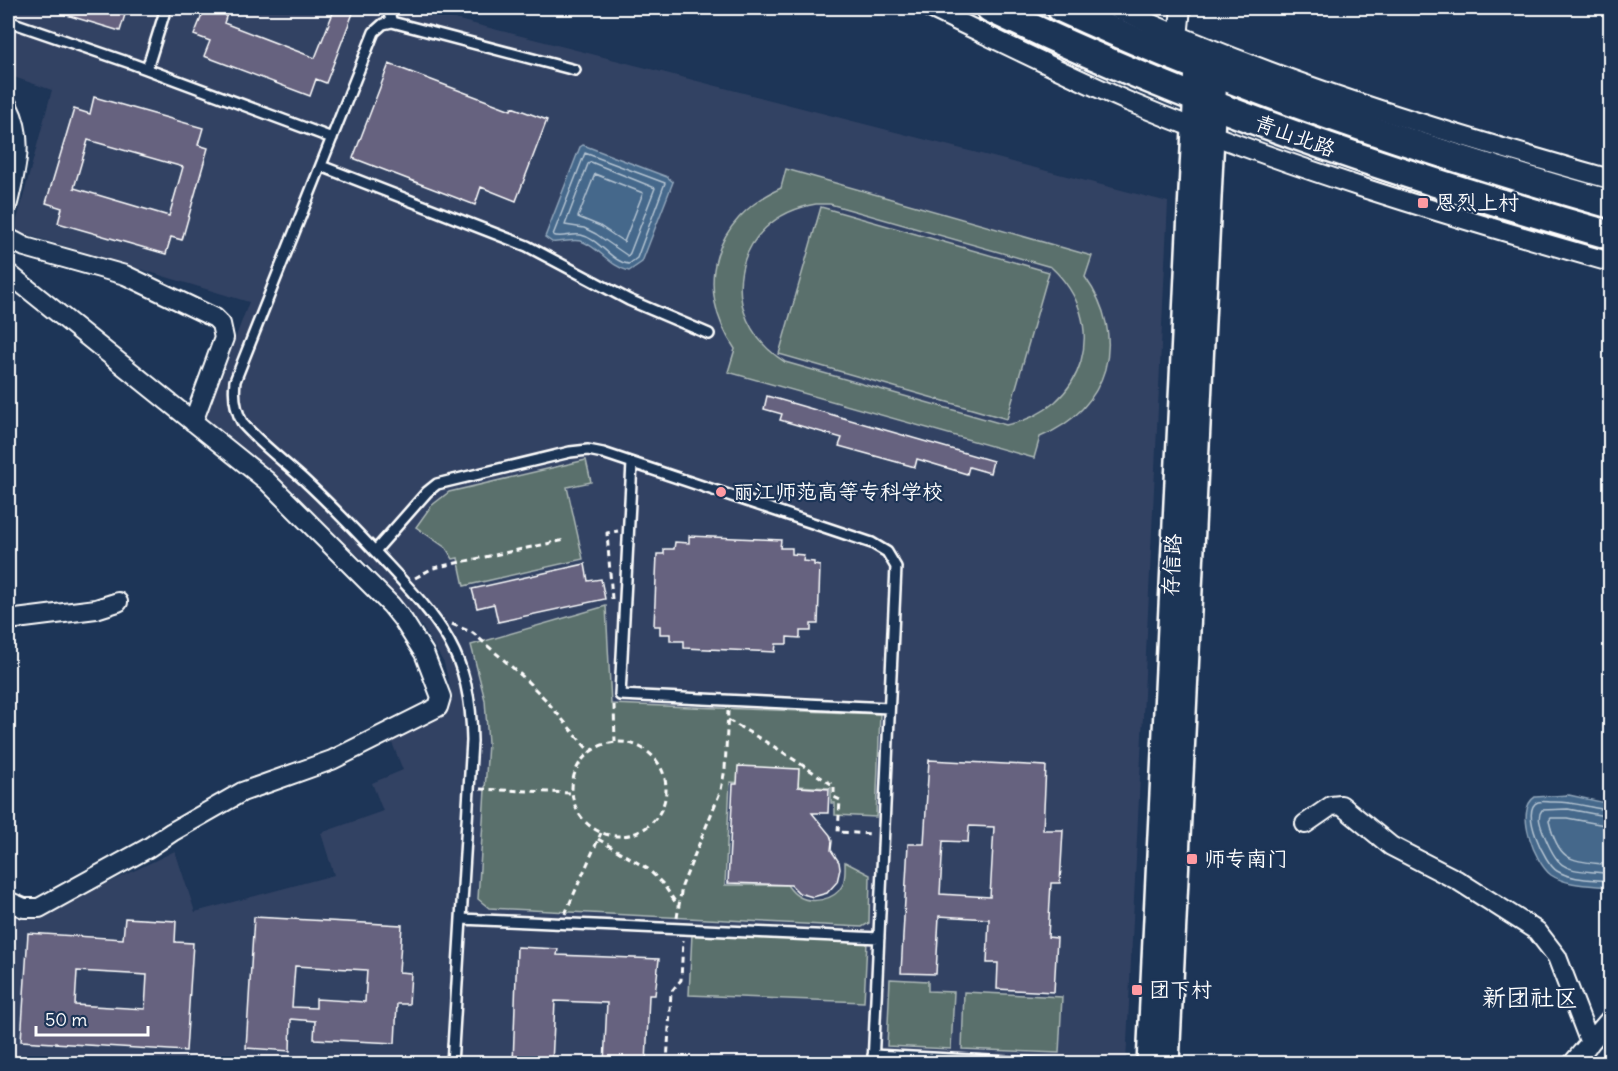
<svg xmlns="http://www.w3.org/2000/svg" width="1618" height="1071" font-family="Delius,'LXGW WenKai TC',sans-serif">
<rect width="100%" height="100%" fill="#1d3557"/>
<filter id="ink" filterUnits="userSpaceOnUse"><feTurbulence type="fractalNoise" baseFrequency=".0167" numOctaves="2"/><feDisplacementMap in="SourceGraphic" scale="12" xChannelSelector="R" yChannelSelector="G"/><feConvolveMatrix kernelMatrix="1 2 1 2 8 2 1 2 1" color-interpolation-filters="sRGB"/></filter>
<g filter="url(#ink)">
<path fill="#334263" d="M 8,8 L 412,8 L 1168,202 L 1126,1063 L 8,1063 L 8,914 L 38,917 L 175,851 L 195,912 L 334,875 L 321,833 L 383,811 L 372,783 L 403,770 L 391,740 L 453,699 L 444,663 L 423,628 L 370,566 L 205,418 L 249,302 L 14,231 L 52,90 L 8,75 Z"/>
<path fill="#5a706c" stroke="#acb8b6" stroke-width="1.5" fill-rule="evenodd" d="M 786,169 L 1092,256 L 1085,277 C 1129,338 1109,409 1040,437 L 1034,458 L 728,372 L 735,349 C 693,287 713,219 781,188 ZM 816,204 L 830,204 L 1051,267 C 1111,322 1086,410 1006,425 L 785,362 C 713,317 731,218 816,204 Z
M 821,207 L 1049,272 L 1007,419 L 779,354 Z
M 586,460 L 591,482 L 567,487 L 583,559 L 464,586 L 458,558 L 453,559 L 446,548 L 416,527 L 431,506 L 449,492 Z
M 606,606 L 611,704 L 880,714 L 876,817 L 835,815 L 835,803 L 831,803 L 831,788 L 730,782 L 725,885 L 787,885 C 790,889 794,894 798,896 C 811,904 834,901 842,886 C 846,879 845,870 845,862 L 870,875 L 869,923 L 862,927 L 489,908 L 478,899 L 488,743 L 485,700 L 471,645 Z
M 692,934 L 867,942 L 864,1002 L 689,995 Z
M 890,979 L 928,981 L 928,991 L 954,992 L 951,1049 L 887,1046 Z
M 964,992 L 1062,997 L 1059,1053 L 962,1049 Z"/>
<path fill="#44688b" stroke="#8fa4b9" stroke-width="1.5" d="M 583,145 L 667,177 L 673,182 L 642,262 L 629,271 C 610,267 599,247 581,241 C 571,239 561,243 552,242 L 545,237 L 580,147 Z
M 1569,795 L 1610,804 L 1610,887 C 1592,885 1567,886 1551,875 C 1535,863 1514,810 1535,797 Z"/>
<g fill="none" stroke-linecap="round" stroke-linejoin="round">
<path stroke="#b4c3d1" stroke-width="1.5" d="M 585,153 L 665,183 L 637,258 L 629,264 C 611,262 600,239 581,235 C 571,233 561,239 553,235 Z
M 591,162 L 655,188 L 630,253 L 628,256 L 596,234 L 584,228 L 565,225 L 588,164 Z
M 595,174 L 643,193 L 624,242 L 600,226 L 578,217 Z
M 1610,810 C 1590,808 1573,801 1552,802 C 1548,802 1542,801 1538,802 C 1519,809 1545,864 1557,871 C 1572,880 1593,879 1610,881
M 1610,817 L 1568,809 L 1542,810 C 1537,816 1540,824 1543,832 C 1560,876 1567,868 1610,874
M 1610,826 L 1567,818 L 1551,818 L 1549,821 C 1559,864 1572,860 1610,865"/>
</g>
<path fill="#66627f" stroke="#fff" stroke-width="1.5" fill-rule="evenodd" d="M 53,8 L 127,8 L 120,31 L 53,11 Z
M 205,8 L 229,8 L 224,23 L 315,58 L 335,8 L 355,8 L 326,83 L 316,79 L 310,96 L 204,56 L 210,41 L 194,35 Z
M 389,64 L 511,110 L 512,107 L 547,120 L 516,201 L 481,187 L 475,205 L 353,158 Z
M 94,97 L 203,128 L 198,145 L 208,148 L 182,240 L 171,237 L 166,254 L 58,223 L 62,208 L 46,203 L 74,109 L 90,114 ZM 88,140 L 183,167 L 169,216 L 74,188 Z
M 767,396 L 993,461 L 990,473 L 969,467 L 967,474 L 917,459 L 915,467 L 839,446 L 842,438 L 780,420 L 782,414 L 764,409 Z
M 689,536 L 781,540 L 780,548 L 792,548 L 792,554 L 804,555 L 803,561 L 814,562 L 814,565 L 820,566 L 818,624 L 811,624 L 811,631 L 800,631 L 800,638 L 787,637 L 787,644 L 776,644 L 775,652 L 684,648 L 684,641 L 670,641 L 670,634 L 660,634 L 660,626 L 654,626 L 657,554 L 664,554 L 664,549 L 674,549 L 675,542 L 689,543 Z
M 585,564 L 588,581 L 601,579 L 605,599 L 498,622 L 494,604 L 477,608 L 472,589 Z
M 929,760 L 1046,766 L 1043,830 L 1063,830 L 1060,883 L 1051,883 L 1048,937 L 1057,938 L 1054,992 L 997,989 L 998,963 L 987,963 L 989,919 L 939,916 L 936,974 L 901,973 L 908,844 L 924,844 ZM 969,826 L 994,827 L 990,897 L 940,894 L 943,841 L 968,842 Z
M 738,766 L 799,769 L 798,787 L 829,789 L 828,813 L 812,813 L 830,835 L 832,841 L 831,850 L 839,862 L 840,869 L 837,882 L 827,893 L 813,897 L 799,893 L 791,885 L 728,883 L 733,784 L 737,784 Z
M 254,917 L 402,925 L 399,972 L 411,973 L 409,1004 L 397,1004 L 395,1043 L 314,1039 L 315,1021 L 291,1019 L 290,1051 L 246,1048 ZM 295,966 L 367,970 L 365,1002 L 316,999 L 316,1008 L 292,1007 Z
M 125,918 L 176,921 L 175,942 L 193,943 L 186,1051 L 21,1041 L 28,933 L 123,939 ZM 77,971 L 147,975 L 145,1009 L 75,1005 Z
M 517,947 L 558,949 L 557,955 L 659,959 L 655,995 L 649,995 L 646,1064 L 604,1064 L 607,1003 L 555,1001 L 552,1064 L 513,1064 Z"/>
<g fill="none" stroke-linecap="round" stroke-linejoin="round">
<defs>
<path id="service" d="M 387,8 L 392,22
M 8,21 L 133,64 L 332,138
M 147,69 L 166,8
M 321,166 L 527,246 L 629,300 L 709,334
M 632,463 L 620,695 L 889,708
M 375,551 L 427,492 L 437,484 L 570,452 L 588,450 L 603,453 L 872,543 L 887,552 L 896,567 L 873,1064
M 461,919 L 879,938
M 873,1055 L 1051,1064
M 452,1064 L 472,741 C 471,653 440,621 383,560 C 357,532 331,505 303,479 C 283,461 261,444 243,424 C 235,410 233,397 235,381 L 374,32 L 383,24 L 392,22 L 575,70"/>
<path id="minor" d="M 930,8 C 995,39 1061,72 1127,101 C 1284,167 1448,216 1610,262
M 1116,8 C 1274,81 1443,132 1610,179
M 1177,47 L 1181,8
M 8,106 C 25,139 16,169 8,203
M 8,238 L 25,247 L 125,275 L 215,318 L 221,324 L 224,338 L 193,422
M 8,273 L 267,481 L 391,605 L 403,620 L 424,653 L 441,697 L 438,707 L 332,760 L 242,792 L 172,832 L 148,848 L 39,908 L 24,908 L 8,901
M 8,620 L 96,609 L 118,602
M 1305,824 L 1331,806 L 1341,805 L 1391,846 L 1457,880 L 1537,931 L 1557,957 L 1590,1043
M 1572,1064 L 1610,1019"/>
<path id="tertiary" d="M 1148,1064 L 1196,66
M 1168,1064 L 1216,74"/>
<path id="primary" d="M 990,8 C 1191,105 1395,174 1610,235
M 1061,8 C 1238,89 1423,151 1610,204"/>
</defs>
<use href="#service" stroke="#fff" stroke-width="14"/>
<use href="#minor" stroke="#fff" stroke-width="22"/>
<use href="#tertiary" stroke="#fff" stroke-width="26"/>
<use href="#primary" stroke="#fff" stroke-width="32"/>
<path stroke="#fff" stroke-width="3" stroke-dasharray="6 4.5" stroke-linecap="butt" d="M 415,578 L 433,568 L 565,540
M 612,599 L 607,533 L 618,531
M 452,624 L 473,633 L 521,675 L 545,699 L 590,752
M 614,705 L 615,742
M 728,720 L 778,749 L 834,786 L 834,797 L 840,800 L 838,832 L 873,834
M572 789a47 47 0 1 1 94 0a47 47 0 1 1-94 0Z
M 480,789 L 572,793
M 598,839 L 648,869 L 663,884 L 678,906
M 565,914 L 601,833
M 677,918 L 682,886 L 721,790 L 725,769 L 728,711
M 667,1064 L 671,992 L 681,980 L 683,940"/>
<use href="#service" stroke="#1d3557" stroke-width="9"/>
<use href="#minor" stroke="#1d3557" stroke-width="18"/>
<use href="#tertiary" stroke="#1d3557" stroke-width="21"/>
<use href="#primary" stroke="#1d3557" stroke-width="27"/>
</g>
</g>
<g fill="#ff9aa2" stroke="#1d3557" stroke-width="2">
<rect x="1417" y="197" width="12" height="12" rx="3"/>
<circle cx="721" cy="492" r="6"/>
<rect x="1186" y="853" width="12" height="12" rx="3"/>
<rect x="1131" y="984" width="12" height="12" rx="3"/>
</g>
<g text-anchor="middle" stroke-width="4.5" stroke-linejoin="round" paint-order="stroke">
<g font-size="21" fill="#fff" stroke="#1d3557">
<text transform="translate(1295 136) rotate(20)" y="7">青山北路</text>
<text transform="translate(1172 565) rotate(-87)" y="7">存信路</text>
</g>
<g font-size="21" fill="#fff" stroke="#1d3557" text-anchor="start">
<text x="1435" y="210">恩烈上村</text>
<text x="733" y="499">丽江师范高等专科学校</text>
<text x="1204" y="866">师专南门</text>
<text x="1149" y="997">团下村</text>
</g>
<g font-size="24" fill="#fff" stroke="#1d3557">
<text x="1530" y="1006">新团社区</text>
</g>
</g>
<rect width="1618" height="1071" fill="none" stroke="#1d3557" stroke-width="30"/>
<rect x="15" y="15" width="1588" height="1041" fill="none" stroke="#fff" stroke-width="2" filter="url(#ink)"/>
<path d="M36 1026v9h112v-9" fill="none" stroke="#ffffff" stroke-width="3"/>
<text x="45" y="1026" font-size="18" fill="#ffffff" stroke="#1d3557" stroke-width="4.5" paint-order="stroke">50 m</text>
</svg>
